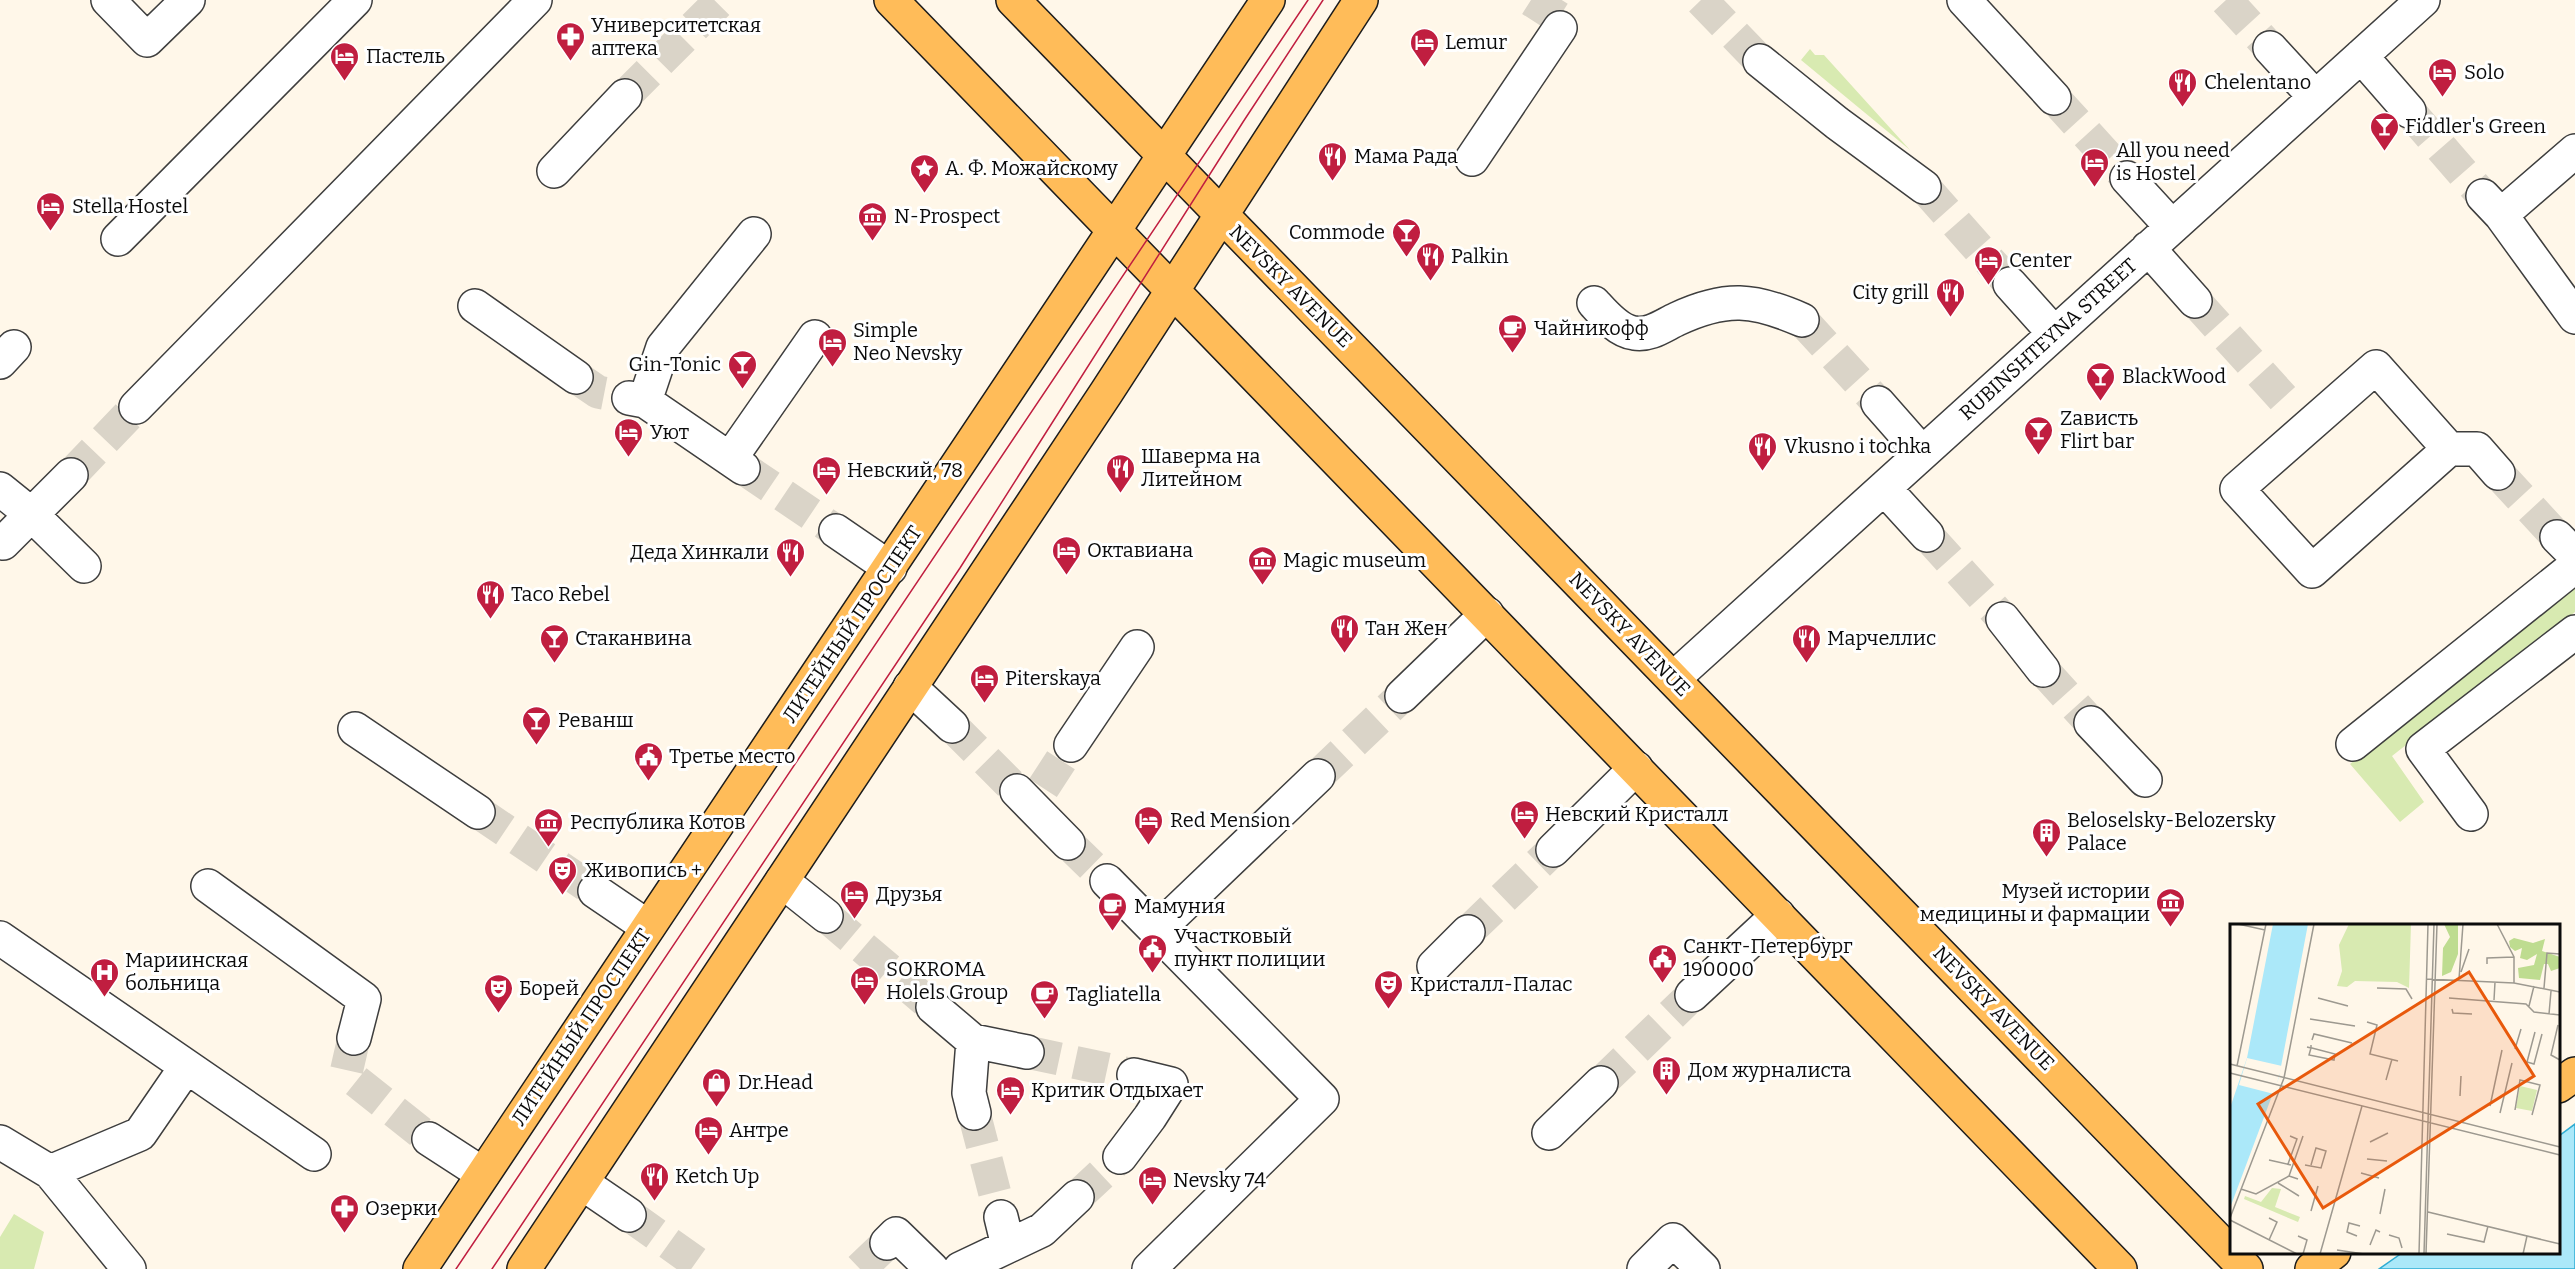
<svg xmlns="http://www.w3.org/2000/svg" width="2575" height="1269" font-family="Bitter,serif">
<rect width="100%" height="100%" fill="#fff7e9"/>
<path fill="#d8eab1" d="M 1810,49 L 1815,55 L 1824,55 L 1910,150 L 1801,60 Z
M 2575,586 L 2575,612 L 2392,756 L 2424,802 L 2400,822 L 2350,764 Z
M 14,1214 L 44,1232 L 34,1269 L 0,1269 L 0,1237 Z"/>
<path fill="#abe8f9" stroke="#2facd3" stroke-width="1.5" d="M 2575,1124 L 2575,1269 L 2379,1269 L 2402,1253 L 2558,1252 L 2559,1136 Z"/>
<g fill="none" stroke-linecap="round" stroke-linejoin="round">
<path stroke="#dad4c8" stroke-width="33" stroke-dasharray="33 16" stroke-linecap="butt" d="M 1531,0 L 1564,21
M 1701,0 L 1760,61
M 2226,0 L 2270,48
M 625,96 L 721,0
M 2054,98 L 2127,178
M 2409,111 L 2483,196
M 1924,187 L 2010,284
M 2195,301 L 2291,407
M 1802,320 L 1878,403
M 576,377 L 598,392 L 629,398
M 743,468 L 836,531
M 2498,473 L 2557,537
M 71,475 L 136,407
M 1927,535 L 2003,619
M 2043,670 L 2091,723
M 952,726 L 1017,791
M 1318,776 L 1402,696
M 1043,788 L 1071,745
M 478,812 L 595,891
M 1068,843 L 1107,881
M 826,916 L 933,1007
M 1468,932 L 1553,850
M 354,1038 L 346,1073 L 429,1139
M 1027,1052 L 1134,1075
M 1601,1083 L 1692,995
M 974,1113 L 1001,1217
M 1077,1197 L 1120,1157
M 629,1215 L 705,1269
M 860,1269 L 887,1243"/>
<defs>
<path id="minor" d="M 108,0 L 147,40 L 188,0
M 1964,0 L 2054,98
M 2270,48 L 2315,97
M 2361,56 L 2409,111
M 1760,61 L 1837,123 L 1924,187
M 1472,159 L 1560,28
M 554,171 L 625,96
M 2127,178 L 2172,227
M 2483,196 L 2501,215 L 2575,317
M 2501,215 L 2575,151
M 118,239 L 355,0
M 2148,248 L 2195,301
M 2010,284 L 2054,333
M 1594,303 C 1604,314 1618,331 1634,333 C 1650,336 1664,325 1677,319 C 1726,296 1754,299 1802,320
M 475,306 L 576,377
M 0,362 L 14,347
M 629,398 L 645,401 L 743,468
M 645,401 L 663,347 L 754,234
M 1878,403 L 1922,453
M 136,407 L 535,0
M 2449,449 L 2312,571 L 2237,489 L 2376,367 L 2449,449 L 2477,449 L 2498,473
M 730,459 L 815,337
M 1884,488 L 1927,535
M 0,489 L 31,514 L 84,566
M 836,531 L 890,568
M 2557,537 L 2575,555
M 3,543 L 71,475
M 2003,619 L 2043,670
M 1673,679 L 2423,0
M 910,687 L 952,726
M 1402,696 L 1487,614
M 2091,723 L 2145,780
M 355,729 L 478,812
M 2353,744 L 2575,566
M 1071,745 L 1137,647
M 1017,791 L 1068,843
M 2471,814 L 2423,749 L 2575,632
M 1553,850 L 1636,768
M 782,881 L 826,916
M 1107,881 L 1322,1099 L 1149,1269
M 208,886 L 364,999 L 354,1038
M 595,891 L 648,927
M 1156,931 L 1318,776
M 0,938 L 314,1154
M 1434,966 L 1468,932
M 1692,995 L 1778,915
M 933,1007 L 973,1041 L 1027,1052
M 973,1041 L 969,1093 L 974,1113
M 1549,1133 L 1601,1083
M 429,1139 L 483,1174
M 0,1142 L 50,1172 L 129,1269
M 1120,1157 L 1150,1117 L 1171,1084 L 1134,1075
M 50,1172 L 140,1134 L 186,1067
M 582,1183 L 629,1215
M 1001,1217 L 1008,1246
M 887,1243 L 896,1234 L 932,1269
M 960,1269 L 1042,1230 L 1077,1197
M 1644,1269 L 1673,1240 L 1703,1269"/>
<path id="major" d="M 891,0 L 2120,1269
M 1013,0 L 2246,1269
M 2558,1086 L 2575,1074
M 420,1269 L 1268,0
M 524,1269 L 1106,393 L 1361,0
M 2312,1269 L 2334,1252"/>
</defs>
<use href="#minor" stroke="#3e3e3e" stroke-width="36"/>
<use href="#major" stroke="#1c1c1c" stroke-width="36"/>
<use href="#minor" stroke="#fff" stroke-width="33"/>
<use href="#major" stroke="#ffbc59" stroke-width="33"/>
<path stroke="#c01e40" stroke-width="1.5" d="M 456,1269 L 1308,0
M 492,1269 L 960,568 L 1243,122 L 1323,0"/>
</g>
<defs>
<symbol id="pharmacy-pin" viewBox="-11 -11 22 30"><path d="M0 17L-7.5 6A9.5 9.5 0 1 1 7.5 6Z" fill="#c01e40" stroke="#fff"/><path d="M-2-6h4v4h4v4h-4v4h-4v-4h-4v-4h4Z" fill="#fff"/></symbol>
<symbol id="hotel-pin" viewBox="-11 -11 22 30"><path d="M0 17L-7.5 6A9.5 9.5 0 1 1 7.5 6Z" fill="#c01e40" stroke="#fff"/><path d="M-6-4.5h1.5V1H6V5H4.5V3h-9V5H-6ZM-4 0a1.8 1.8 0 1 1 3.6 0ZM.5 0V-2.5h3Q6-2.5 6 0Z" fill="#fff"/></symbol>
<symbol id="restaurant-pin" viewBox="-11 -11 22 30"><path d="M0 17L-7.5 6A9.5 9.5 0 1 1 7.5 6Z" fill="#c01e40" stroke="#fff"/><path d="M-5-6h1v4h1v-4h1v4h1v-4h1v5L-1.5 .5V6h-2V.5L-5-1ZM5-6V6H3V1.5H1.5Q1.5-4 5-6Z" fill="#fff"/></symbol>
<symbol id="bar-pin" viewBox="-11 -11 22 30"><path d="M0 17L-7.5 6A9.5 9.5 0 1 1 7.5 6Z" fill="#c01e40" stroke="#fff"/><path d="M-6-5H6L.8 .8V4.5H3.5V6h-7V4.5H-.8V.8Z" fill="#fff"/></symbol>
<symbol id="sight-pin" viewBox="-11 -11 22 30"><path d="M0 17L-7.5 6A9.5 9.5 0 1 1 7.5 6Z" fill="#c01e40" stroke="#fff"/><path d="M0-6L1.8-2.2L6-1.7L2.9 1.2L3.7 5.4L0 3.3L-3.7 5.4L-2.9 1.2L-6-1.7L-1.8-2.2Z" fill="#fff"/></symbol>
<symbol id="museum-pin" viewBox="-11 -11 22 30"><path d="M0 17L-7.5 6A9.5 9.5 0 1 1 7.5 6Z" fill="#c01e40" stroke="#fff"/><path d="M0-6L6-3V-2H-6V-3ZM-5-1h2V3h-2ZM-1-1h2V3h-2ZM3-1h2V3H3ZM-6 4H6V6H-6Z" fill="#fff"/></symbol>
<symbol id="cafe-pin" viewBox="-11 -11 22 30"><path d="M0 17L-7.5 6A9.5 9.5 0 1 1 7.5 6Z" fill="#c01e40" stroke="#fff"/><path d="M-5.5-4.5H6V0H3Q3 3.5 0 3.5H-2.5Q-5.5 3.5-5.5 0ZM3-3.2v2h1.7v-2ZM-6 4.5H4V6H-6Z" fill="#fff"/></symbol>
<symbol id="civic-pin" viewBox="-11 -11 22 30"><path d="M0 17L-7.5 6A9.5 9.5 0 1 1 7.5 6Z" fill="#c01e40" stroke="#fff"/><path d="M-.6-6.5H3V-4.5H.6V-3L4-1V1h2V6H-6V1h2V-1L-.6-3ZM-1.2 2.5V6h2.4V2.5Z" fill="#fff"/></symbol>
<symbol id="building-pin" viewBox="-11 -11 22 30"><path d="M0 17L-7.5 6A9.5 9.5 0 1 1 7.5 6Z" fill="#c01e40" stroke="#fff"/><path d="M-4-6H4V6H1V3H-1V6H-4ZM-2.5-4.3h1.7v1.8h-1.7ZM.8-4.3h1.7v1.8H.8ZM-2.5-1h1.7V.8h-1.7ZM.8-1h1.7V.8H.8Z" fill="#fff"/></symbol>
<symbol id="theatre-pin" viewBox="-11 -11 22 30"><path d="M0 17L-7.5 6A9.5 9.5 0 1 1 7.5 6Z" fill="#c01e40" stroke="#fff"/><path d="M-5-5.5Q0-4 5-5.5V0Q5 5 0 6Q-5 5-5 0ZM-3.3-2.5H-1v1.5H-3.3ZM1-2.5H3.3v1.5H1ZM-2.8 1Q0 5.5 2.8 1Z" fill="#fff"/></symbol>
<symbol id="hospital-pin" viewBox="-11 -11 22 30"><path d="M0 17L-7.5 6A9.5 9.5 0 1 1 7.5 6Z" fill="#c01e40" stroke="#fff"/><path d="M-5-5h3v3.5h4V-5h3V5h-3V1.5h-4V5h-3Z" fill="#fff"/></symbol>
<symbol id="shop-pin" viewBox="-11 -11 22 30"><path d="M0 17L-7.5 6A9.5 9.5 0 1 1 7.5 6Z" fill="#c01e40" stroke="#fff"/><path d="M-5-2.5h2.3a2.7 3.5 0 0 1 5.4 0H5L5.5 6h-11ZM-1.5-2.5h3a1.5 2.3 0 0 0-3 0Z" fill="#fff"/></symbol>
</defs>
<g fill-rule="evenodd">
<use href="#pharmacy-pin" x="554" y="20" width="33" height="45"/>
<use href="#hotel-pin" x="1408" y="26" width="33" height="45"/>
<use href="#hotel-pin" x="328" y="40" width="33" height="45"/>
<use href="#hotel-pin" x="2426" y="56" width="33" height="45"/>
<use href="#restaurant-pin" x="2166" y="66" width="33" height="45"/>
<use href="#bar-pin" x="2368" y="110" width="33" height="45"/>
<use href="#restaurant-pin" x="1316" y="140" width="33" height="45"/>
<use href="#hotel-pin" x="2078" y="146" width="33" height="45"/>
<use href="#sight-pin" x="908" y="152" width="33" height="45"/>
<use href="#hotel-pin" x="34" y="190" width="33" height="45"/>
<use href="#museum-pin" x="856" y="200" width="33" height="45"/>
<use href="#bar-pin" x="1390" y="216" width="33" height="45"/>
<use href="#restaurant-pin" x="1414" y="240" width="33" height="45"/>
<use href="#hotel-pin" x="1972" y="244" width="33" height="45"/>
<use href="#restaurant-pin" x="1934" y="276" width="33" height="45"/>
<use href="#cafe-pin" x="1496" y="312" width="33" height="45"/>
<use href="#hotel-pin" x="816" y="326" width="33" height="45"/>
<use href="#bar-pin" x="726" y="348" width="33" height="45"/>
<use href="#bar-pin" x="2084" y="360" width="33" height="45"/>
<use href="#bar-pin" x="2022" y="414" width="33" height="45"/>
<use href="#hotel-pin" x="612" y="416" width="33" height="45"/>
<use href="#restaurant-pin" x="1746" y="430" width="33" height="45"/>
<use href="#restaurant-pin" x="1104" y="452" width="33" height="45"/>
<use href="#hotel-pin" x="810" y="454" width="33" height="45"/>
<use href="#hotel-pin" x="1050" y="534" width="33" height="45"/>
<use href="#restaurant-pin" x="774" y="536" width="33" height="45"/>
<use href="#museum-pin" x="1246" y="544" width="33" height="45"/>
<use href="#restaurant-pin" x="474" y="578" width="33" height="45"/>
<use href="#restaurant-pin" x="1328" y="612" width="33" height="45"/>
<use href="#bar-pin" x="538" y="622" width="33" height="45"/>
<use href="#restaurant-pin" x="1790" y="622" width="33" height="45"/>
<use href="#hotel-pin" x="968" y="662" width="33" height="45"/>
<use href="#bar-pin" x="520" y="704" width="33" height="45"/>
<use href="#civic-pin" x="632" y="740" width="33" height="45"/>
<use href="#hotel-pin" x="1508" y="798" width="33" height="45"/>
<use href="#hotel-pin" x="1132" y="804" width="33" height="45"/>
<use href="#museum-pin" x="532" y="806" width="33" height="45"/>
<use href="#building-pin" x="2030" y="816" width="33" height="45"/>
<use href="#theatre-pin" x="546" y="854" width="33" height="45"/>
<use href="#hotel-pin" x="838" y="878" width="33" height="45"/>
<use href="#museum-pin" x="2154" y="886" width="33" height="45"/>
<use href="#cafe-pin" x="1096" y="890" width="33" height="45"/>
<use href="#civic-pin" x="1136" y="932" width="33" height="45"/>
<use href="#civic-pin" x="1646" y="942" width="33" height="45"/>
<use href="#hospital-pin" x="88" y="956" width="33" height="45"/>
<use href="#hotel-pin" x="848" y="964" width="33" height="45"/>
<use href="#theatre-pin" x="1372" y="968" width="33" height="45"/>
<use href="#theatre-pin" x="482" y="972" width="33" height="45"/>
<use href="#cafe-pin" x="1028" y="978" width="33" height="45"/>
<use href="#building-pin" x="1650" y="1054" width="33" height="45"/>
<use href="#shop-pin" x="700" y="1066" width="33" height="45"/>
<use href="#hotel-pin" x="994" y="1074" width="33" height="45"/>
<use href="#hotel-pin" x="692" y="1114" width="33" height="45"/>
<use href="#restaurant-pin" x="638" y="1160" width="33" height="45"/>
<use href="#hotel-pin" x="1136" y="1164" width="33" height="45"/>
<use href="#pharmacy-pin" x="328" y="1192" width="33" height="45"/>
</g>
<g text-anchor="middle" stroke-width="6" stroke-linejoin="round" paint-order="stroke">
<g font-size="20" fill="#0b0b0b" stroke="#fff" text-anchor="start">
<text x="591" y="32">Университетская<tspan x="591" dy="23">аптека</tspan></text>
<text x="1445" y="49">Lemur</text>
<text x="366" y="63">Пастель</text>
<text x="2464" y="79">Solo</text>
<text x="2204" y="89">Chelentano</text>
<text x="2405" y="133">Fiddler's Green</text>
<text x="2116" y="157">All you need<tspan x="2116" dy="23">is Hostel</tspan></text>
<text x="1354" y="163">Мама Рада</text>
<text x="945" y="175">А. Ф. Можайскому</text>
<text x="72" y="213">Stella Hostel</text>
<text x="894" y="223">N-Prospect</text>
<text x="1385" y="239" text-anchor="end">Commode</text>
<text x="1451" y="263">Palkin</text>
<text x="2009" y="267">Center</text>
<text x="1929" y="299" text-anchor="end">City grill</text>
<text x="1534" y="335">Чайникофф</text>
<text x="853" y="337">Simple<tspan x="853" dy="23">Neo Nevsky</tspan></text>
<text x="721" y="371" text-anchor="end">Gin-Tonic</text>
<text x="2122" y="383">BlackWood</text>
<text x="2060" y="425">Zависть<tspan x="2060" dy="23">Flirt bar</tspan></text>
<text x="650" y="439">Уют</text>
<text x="1784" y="453">Vkusno i tochka</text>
<text x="1141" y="463">Шаверма на<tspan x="1141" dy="23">Литейном</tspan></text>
<text x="847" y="477">Невский, 78</text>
<text x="1087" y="557">Октавиана</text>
<text x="769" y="559" text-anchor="end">Деда Хинкали</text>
<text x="1283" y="567">Magic museum</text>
<text x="511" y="601">Taco Rebel</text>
<text x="1365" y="635">Тан Жен</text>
<text x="575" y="645">Стаканвина</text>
<text x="1827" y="645">Марчеллис</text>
<text x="1005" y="685">Piterskaya</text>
<text x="558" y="727">Реванш</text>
<text x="669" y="763">Третье место</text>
<text x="1545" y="821">Невский Кристалл</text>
<text x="1170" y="827">Red Mension</text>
<text x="2067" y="827">Beloselsky-Belozersky<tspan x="2067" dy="23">Palace</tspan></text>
<text x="570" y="829">Республика Котов</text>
<text x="584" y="877">Живопись +</text>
<text x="2150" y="898" text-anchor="end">Музей истории<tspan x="2150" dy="23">медицины и фармации</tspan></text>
<text x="876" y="901">Друзья</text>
<text x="1134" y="913">Мамуния</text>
<text x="1174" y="943">Участковый<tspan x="1174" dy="23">пункт полиции</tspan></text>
<text x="1683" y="953">Санкт-Петербург<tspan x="1683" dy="23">190000</tspan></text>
<text x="125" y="967">Мариинская<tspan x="125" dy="23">больница</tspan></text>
<text x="886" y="976">SOKROMA<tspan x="886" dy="23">Holels Group</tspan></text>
<text x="1410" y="991">Кристалл-Палас</text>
<text x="519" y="995">Борей</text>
<text x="1066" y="1001">Tagliatella</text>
<text x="1688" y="1077">Дом журналиста</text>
<text x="738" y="1089">Dr.Head</text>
<text x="1031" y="1097">Критик Отдыхает</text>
<text x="729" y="1137">Антре</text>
<text x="675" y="1183">Ketch Up</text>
<text x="1173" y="1187">Nevsky 74</text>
<text x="365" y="1215">Озерки</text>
</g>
<g font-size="20" fill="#0b0b0b" stroke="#fff">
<text transform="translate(1291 286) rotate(45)" y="7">NEVSKY AVENUE</text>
<text transform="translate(2048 339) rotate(-42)" y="7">RUBINSHTEYNA STREET</text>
<text transform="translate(852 624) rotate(-56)" y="7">ЛИТЕЙНЫЙ ПРОСПЕКТ</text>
<text transform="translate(1630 634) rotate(46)" y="7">NEVSKY AVENUE</text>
<text transform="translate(1994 1008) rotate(46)" y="7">NEVSKY AVENUE</text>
<text transform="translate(581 1027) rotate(-56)" y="7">ЛИТЕЙНЫЙ ПРОСПЕКТ</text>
</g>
</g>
<g transform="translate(2230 924)">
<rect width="330" height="330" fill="#fff7e9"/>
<path d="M 119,0 L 181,0 L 179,64 L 167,58 L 125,57 L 117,63 L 107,62 L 112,47 L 109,21 ZM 290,162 L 307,166 L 302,187 L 286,184 ZM 42,264 L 51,265 L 45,283 L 70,293 L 68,298 L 14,275 L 15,272 L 31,278 Z" fill="#d8eab1"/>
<path d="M 214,0 L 228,0 L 228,30 L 221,48 L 212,52 L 213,24 L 220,13 ZM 284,14 L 303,19 L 315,15 L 312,27 L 330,33 L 330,44 L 321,47 L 318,40 L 314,40 L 310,56 L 289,54 L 288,44 L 304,41 L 307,30 L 297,36 L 290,34 L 292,24 L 285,27 L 280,23 L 279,17 Z" fill="#bedc90"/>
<path d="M 43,0 L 78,0 L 49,153 L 0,284 L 0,184 L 17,134 Z" fill="#abe8f9"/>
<path d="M 17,134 L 52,142 L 44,170 L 9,161 Z" fill="#fff7e9"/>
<path fill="none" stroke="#9d9990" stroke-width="1.5" d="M 8,0 L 35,6M 267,0 L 284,33 L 284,59M 257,40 L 257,34 L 284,33M 231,48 L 239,25M 197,55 L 284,59 L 330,68M 229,55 L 233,0M 147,64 L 176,65 L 182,75M 314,64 L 317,29 L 330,30M 88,74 L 118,82M 219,74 L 296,80 L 304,88 L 330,91M 264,76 L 265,58M 299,82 L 304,62M 222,85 L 223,89 L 242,90M 319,90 L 321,67M 80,95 L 125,102M 137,98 L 147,101 L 140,130 L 168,137M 328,101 L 321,131 L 330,136M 305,108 L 297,138 L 304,140 L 312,110M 82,116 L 84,110 L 122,119M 77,123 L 81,124 L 82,124 L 105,130 L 104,136 L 79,131 L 81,124 L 81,121M 285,125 L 291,105M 0,140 L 330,223M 7,142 L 36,0M 0,149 L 330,231M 156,156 L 162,135M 230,172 L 231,152M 260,182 L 272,126M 285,186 L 290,156 L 310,161 L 302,191M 270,189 L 282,139M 140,218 L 158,209M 137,235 L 157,237M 39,236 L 61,241M 58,240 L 67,215 L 60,212M 75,241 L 91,244 L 96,227 L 86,224 L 81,241M 131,249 L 149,254M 68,255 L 59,252 L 73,212M 48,259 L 69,272M 11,265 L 26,270 L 59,252M 81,287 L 88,262M 198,288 L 330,320M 150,290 L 155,265M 0,294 L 54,154 L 84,0M 0,296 L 67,330M 217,310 L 254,318 L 258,302M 159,311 L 169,314 L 172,324M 68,312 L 77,316 L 73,330M 127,312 L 117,308 L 119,299 L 130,302M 39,316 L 47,298 L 39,294M 140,321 L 146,306 L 150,308M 107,326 L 134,330M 90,330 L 132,182M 189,330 L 198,0M 194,330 L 204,0M 196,330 L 207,0M 293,330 L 297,312"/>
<path fill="#e8590c" fill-opacity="0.15" stroke="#e8590c" stroke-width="3" d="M 239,48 L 304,152 L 93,284 L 28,180 Z"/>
<rect width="330" height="330" fill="none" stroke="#0b0b0b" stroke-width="3"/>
</g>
</svg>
